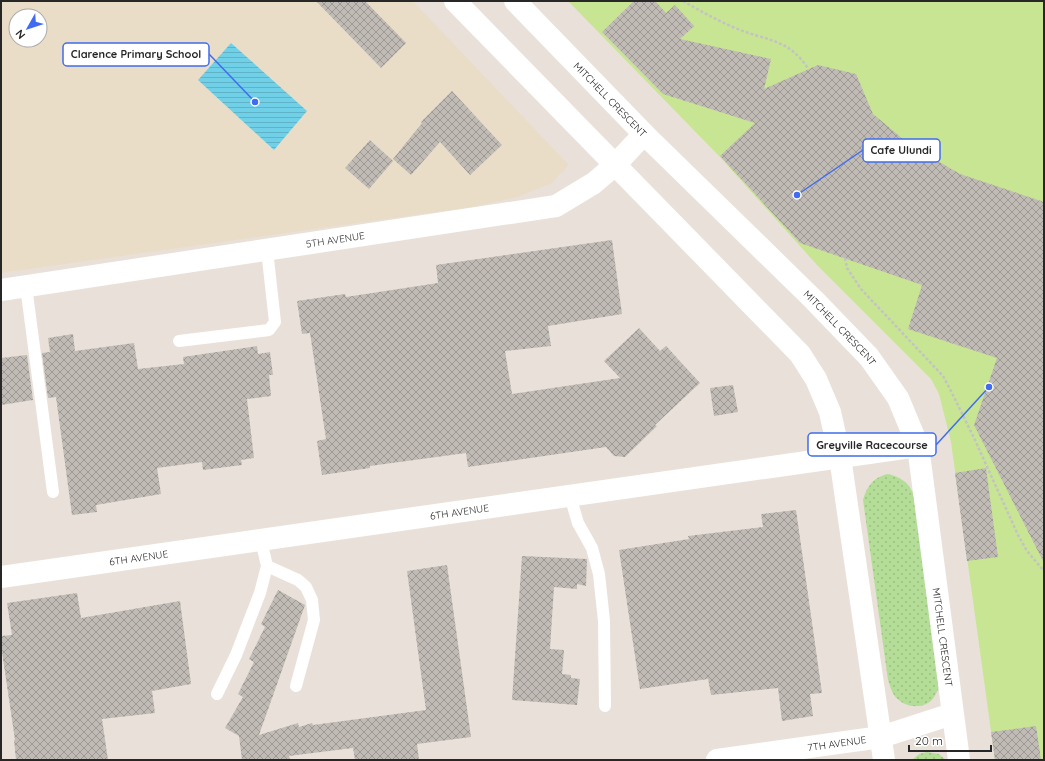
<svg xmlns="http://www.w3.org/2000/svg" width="1045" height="761" font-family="Quicksand,sans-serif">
<defs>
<pattern id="grass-dots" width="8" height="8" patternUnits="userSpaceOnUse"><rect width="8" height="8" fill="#b4de97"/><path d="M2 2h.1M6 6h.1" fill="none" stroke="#9bbe82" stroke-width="1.8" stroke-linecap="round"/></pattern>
<pattern id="water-rules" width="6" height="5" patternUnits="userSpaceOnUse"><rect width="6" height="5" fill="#6fd0e7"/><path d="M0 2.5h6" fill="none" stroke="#60b3c6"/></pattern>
<pattern id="building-cross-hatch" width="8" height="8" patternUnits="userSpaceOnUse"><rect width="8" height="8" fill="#c1bbb6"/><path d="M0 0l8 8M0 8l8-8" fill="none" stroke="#9d9894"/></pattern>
</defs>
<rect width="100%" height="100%" fill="#e9e1d9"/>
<path fill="#eaddc8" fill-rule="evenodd" d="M 1,1 L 413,1 L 569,165 L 552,183 L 518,197 L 473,207 L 1,273 ZM 16,16 L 40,16 L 40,40 L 16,40 Z"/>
<path fill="url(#grass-dots)" d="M 887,474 C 900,476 910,483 914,496 L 940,685 C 937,692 934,700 928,703 C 916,710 901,705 894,695 C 891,691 890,685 888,680 L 863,500 C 867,486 873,478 887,474 Z
M 927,752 L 939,754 L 946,760 L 912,760 L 919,754 Z"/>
<path fill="#c8e593" d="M 568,1 L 1044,1 L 1044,760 L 995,760 L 951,442 L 939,394 L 931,379 L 817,265 L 719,156 Z"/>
<path fill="url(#water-rules)" d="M 231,43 L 307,111 L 274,150 L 198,80 Z"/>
<path fill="url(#building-cross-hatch)" d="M 316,1 L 365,1 L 406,43 L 381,68 Z
M 634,1 L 655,1 L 666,13 L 675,5 L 694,26 L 680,39 L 771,59 L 764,89 L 818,65 L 856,74 L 873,114 L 909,144 L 960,174 L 1044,202 L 1044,563 L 974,425 L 997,358 L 908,329 L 922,285 L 800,243 L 720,156 L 755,123 L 663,94 L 602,32 Z
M 452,91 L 502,145 L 470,175 L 440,142 L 411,175 L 393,159 L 422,123 L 421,122 Z
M 370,140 L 393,161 L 369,189 L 345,168 Z
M 612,240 L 622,314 L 548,326 L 551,346 L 505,351 L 512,394 L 620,378 L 604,361 L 639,328 L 660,351 L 666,346 L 700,383 L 655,425 L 657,426 L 625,457 L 614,456 L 606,447 L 468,467 L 466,453 L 370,466 L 370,468 L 322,475 L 317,441 L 326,439 L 310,333 L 302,334 L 297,301 L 345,294 L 346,297 L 438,283 L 436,265 Z
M 73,334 L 75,351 L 134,343 L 138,369 L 184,364 L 183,357 L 257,346 L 258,354 L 270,352 L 273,375 L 269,375 L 271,396 L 247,399 L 254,458 L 241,460 L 242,465 L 203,470 L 202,462 L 157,468 L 161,494 L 96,505 L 97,512 L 72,515 L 56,397 L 48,398 L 42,353 L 50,352 L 48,338 Z
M 27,355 L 33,400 L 1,405 L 1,358 Z
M 733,385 L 738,412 L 714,416 L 710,388 Z
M 986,468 L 998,557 L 967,561 L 955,473 Z
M 796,510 L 822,693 L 810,694 L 813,716 L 782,721 L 778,688 L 711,695 L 708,679 L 640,689 L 619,550 L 689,539 L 688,536 L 763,527 L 761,514 Z
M 522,556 L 587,559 L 586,586 L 577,584 L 577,589 L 554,587 L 550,649 L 564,650 L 562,674 L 571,675 L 571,678 L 580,679 L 577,705 L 512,700 Z
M 447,565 L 471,737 L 417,744 L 419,760 L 355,760 L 353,748 L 289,756 L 290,760 L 242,760 L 239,736 L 225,728 L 243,697 L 238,694 L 254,662 L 249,659 L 265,627 L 261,624 L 278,590 L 305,605 L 259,735 L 298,723 L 299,727 L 312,723 L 313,725 L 426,710 L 407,571 Z
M 77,593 L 81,618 L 180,601 L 191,684 L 152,691 L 155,713 L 102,719 L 108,760 L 16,760 L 14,740 L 15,740 L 1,645 L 1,636 L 12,635 L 7,603 Z
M 1036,726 L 1041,760 L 995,760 L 991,732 Z"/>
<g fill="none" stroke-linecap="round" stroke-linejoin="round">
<path stroke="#c3c3c3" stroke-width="2.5" stroke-dasharray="3 2" stroke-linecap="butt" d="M 683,1 C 700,11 717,20 735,28 C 766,41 789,38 809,70
M 845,258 L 847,268 L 861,289 L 943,376 L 952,393 L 974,438 L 1018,535 L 1027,551 L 1044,571"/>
<path stroke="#fff" stroke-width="12" d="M 26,286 L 53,492
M 179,341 L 269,330 L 275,322 L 267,250
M 570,496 L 578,523 L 592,548 L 599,574 L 604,621 L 605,706
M 267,566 L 298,580 L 306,587 L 312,600 L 314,620 L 296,686
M 217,694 L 236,655 L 260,593 L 267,566 L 261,540"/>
<g stroke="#fff" stroke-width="22">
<path d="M 455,1 L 800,354 L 816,379 L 830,412 L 840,457 L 884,760"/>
<path id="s1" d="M 515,1 L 644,134 L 814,300 L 869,357 L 898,398 L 918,446 L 959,760"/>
<path id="s2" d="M 1,290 L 556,206 L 594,183 L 615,165 L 644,134"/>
<path id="s3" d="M 1,577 L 918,446"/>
<path id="s4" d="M 717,760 L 881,737 L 952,714"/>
</g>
</g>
<g text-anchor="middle" stroke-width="3" stroke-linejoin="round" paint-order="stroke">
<g font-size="10" fill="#272727" stroke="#fff">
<text dy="4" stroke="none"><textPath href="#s1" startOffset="137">MITCHELL CRESCENT</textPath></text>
<text dy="4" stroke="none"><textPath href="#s2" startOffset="338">5TH AVENUE</textPath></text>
<text dy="4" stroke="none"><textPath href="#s1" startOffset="461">MITCHELL CRESCENT</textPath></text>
<text dy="4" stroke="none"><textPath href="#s3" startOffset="463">6TH AVENUE</textPath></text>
<text dy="4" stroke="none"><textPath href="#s3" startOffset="139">6TH AVENUE</textPath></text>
<text dy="4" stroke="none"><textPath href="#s1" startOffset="797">MITCHELL CRESCENT</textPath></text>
<text dy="4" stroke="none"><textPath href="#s4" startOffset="121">7TH AVENUE</textPath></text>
</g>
</g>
<path fill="none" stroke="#3f6cf0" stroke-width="1.5" d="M255 102L209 54M797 195L863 150M989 387L936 445"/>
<g fill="#3f6cf0" stroke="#fff" stroke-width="1.5">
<circle cx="255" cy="102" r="4"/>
<circle cx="797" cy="195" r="4"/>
<circle cx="989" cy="387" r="4"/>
</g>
<g fill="#fff" stroke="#3f6cf0" stroke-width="1.5">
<rect x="63" y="43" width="146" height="23" rx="4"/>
<rect x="863" y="139" width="77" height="23" rx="4"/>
<rect x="808" y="433" width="128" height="23" rx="4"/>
</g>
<g font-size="11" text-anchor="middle" font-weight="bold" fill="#272727">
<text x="136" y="58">Clarence Primary School</text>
<text x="901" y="154">Cafe Ulundi</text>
<text x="872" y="449">Greyville Racecourse</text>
</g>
<rect width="1045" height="761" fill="none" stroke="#272727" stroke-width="4"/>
<g transform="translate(28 28) rotate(231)"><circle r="19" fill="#ffffff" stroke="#a9a9a9"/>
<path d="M0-3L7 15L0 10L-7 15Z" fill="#3f6cf0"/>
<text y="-6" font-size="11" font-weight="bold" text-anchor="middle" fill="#272727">N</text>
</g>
<path d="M909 745v6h82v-6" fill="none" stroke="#272727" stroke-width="2"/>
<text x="915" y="745" font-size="12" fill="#272727" stroke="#ffffff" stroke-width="3" paint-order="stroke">20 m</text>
</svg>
